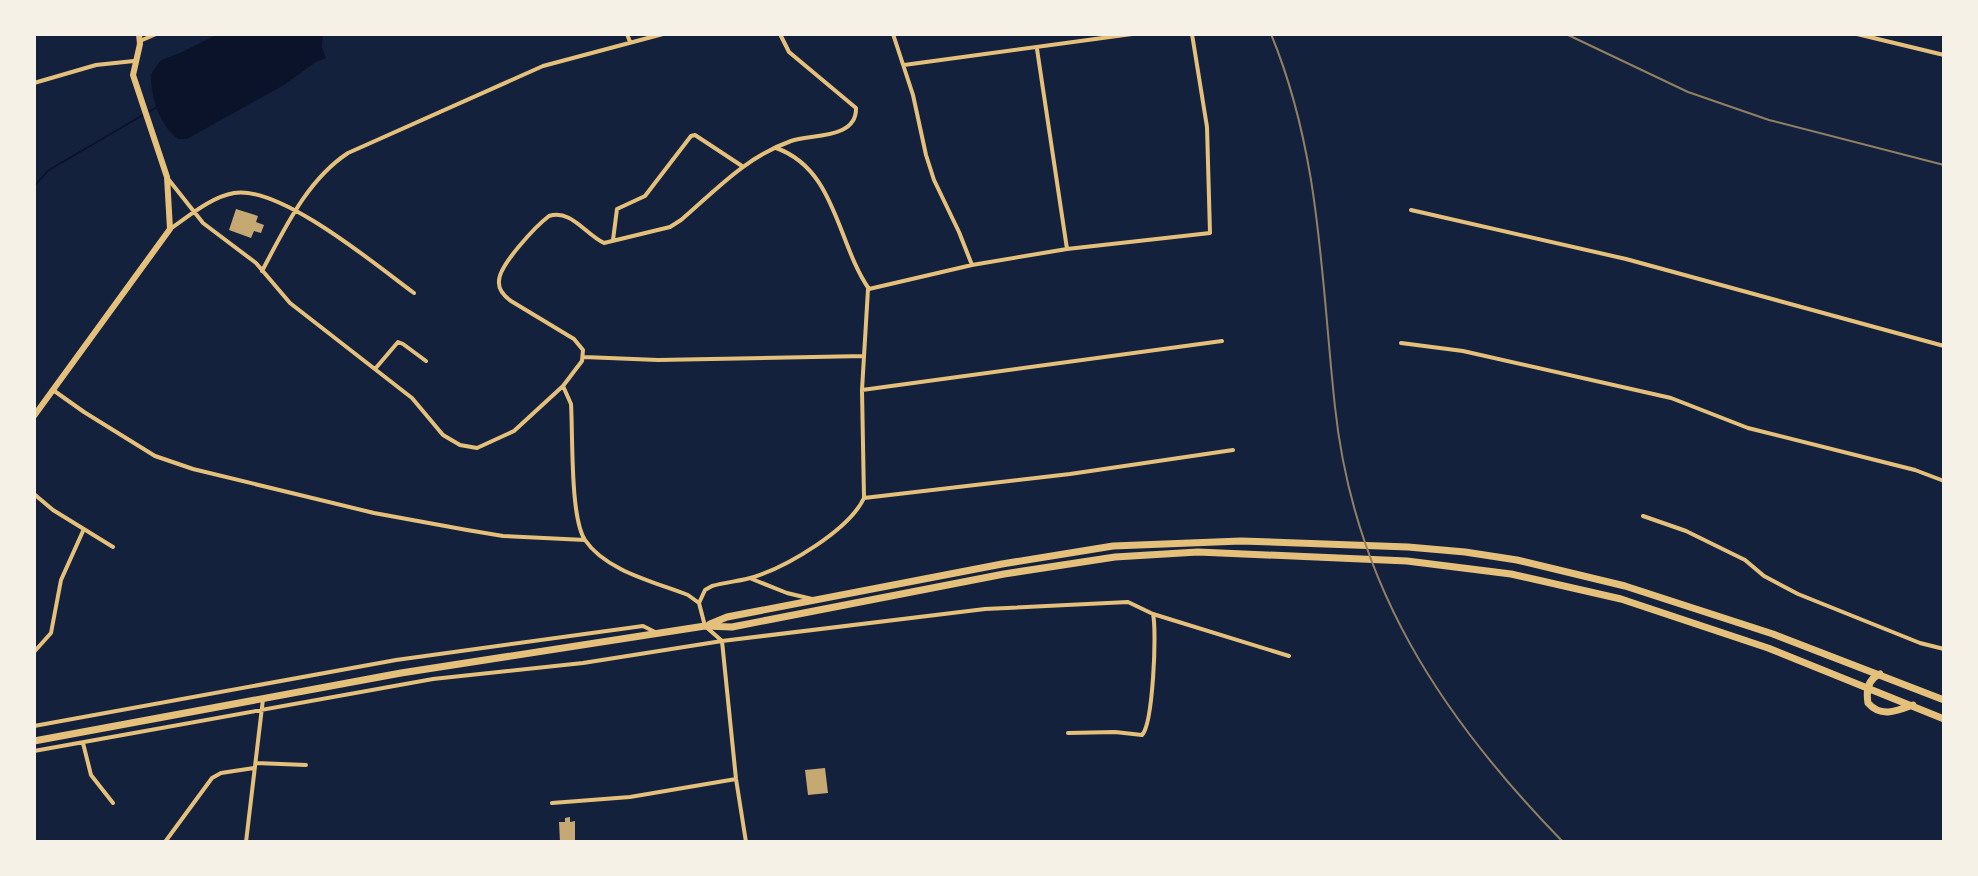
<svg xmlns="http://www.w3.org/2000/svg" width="1978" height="876" font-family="'Sofia Sans Condensed',sans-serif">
<rect width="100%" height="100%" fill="#14213d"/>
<path fill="#0b132b" d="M 218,34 L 323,34 L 322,47 L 326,58 L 316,62 L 284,85 L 187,139 L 178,139 C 160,126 150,96 151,74 L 161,60 L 180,53 Z"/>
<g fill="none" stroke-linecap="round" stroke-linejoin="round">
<path stroke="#0b132b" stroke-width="2" d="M 148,112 L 157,107
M 34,186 L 49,170 L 143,115"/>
</g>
<path fill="#c6a872" d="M 236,209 L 258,216 L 256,222 L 264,225 L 261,233 L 254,231 L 251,238 L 229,230 Z
M 825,768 L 828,793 L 808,795 L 805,770 Z
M 570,817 L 570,822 L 575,821 L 575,842 L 560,842 L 559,822 L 565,822 L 565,818 Z"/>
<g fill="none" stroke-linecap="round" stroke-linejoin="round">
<path stroke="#e5c07b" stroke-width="4" d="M 627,34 L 630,42
M 893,34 L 913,95 L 926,155 L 934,180 L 959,232 L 972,265
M 1857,34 L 1944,55
M 140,41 L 156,34
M 1037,49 L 1067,249
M 904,65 L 1132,34
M 34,83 L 96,65 L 134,61
M 776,148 C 836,169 837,243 869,289
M 169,180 L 203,223 L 256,263 L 290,303 L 412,398 L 443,435 L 460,445 L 477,448 L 514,431 L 563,386
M 1411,210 L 1626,259 L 1944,346
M 170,229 C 189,216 211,197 234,193 C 280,185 376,265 414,293
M 613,240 L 617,209 L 645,196 L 691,136 L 695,135 L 742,166
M 262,271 C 285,228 307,180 348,153 L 543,66 L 663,34
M 869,289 L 972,265 L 1067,249 L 1210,233 L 1207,127 L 1192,34
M 1401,343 L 1463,351 L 1671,398 L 1748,428 L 1915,470 L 1944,481
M 584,357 L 658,360 L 864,356
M 375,369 L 398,342 L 403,344 L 426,361
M 53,390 L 84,412 L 155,456 L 193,469 L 374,513 L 467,530 L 503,536 L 585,540
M 862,390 L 1222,341
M 34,494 L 53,510 L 113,547
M 864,498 L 1070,474 L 1233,450
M 864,498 L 862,390 L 868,289
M 1643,516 L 1686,531 L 1745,560 L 1764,576 L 1798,594 L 1920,643 L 1944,649
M 752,579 L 787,593 L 812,599
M 699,603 L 705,590 L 712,586 C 726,582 741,581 754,577 C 788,566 849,530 864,498
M 722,641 L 705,626 L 699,603 L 688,595 C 655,582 606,571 585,540 C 570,518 573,434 571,404 L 563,386 L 582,361 L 583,350 L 574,339 L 511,301 C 504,296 498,290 499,281 C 499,265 536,226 549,216 C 571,209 585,234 604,243 L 670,227 L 681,220 C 717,189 746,157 791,141 C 812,134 857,139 856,108 L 789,52 L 780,34
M 722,641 L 736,779 L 746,842
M 34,652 L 51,633 L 61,580 L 83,531
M 34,726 L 396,660 L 643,626 L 655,632
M 1068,733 L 1115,732 L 1142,735 C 1153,724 1157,631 1153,614
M 83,743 L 91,775 L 113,803
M 34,751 L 433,679 L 583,663 L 722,641 L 985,609 L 1128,602 L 1153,614 L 1289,656
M 256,763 L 306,765
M 552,803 L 630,797 L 736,779
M 165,842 L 212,778 L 221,773 L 254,768
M 246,842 L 263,699"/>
<path stroke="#e5c07b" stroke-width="6" d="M 34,416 L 170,229 L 167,177 L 133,75 L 140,44 L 139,34"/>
<path stroke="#e5c07b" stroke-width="7" d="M 710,624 L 727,617 L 1002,564 L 1113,546 L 1241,541 L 1408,547 L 1465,552 L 1517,560 L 1625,586 L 1773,634 L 1944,700
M 1880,674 C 1868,679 1866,691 1868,703 C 1881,718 1897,711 1913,705
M 34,741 L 401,673 L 705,626 L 732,627 L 1004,574 L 1115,557 L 1198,552 L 1407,561 L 1511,574 L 1621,599 L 1768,648 L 1944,719"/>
<path stroke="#918062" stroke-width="2" d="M 1271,34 C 1321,155 1321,279 1335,407 C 1354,585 1441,717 1563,842
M 1566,34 L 1688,92 L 1769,120 L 1944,165"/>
</g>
<rect width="1978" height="876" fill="none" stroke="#f6f1e7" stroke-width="72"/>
</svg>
